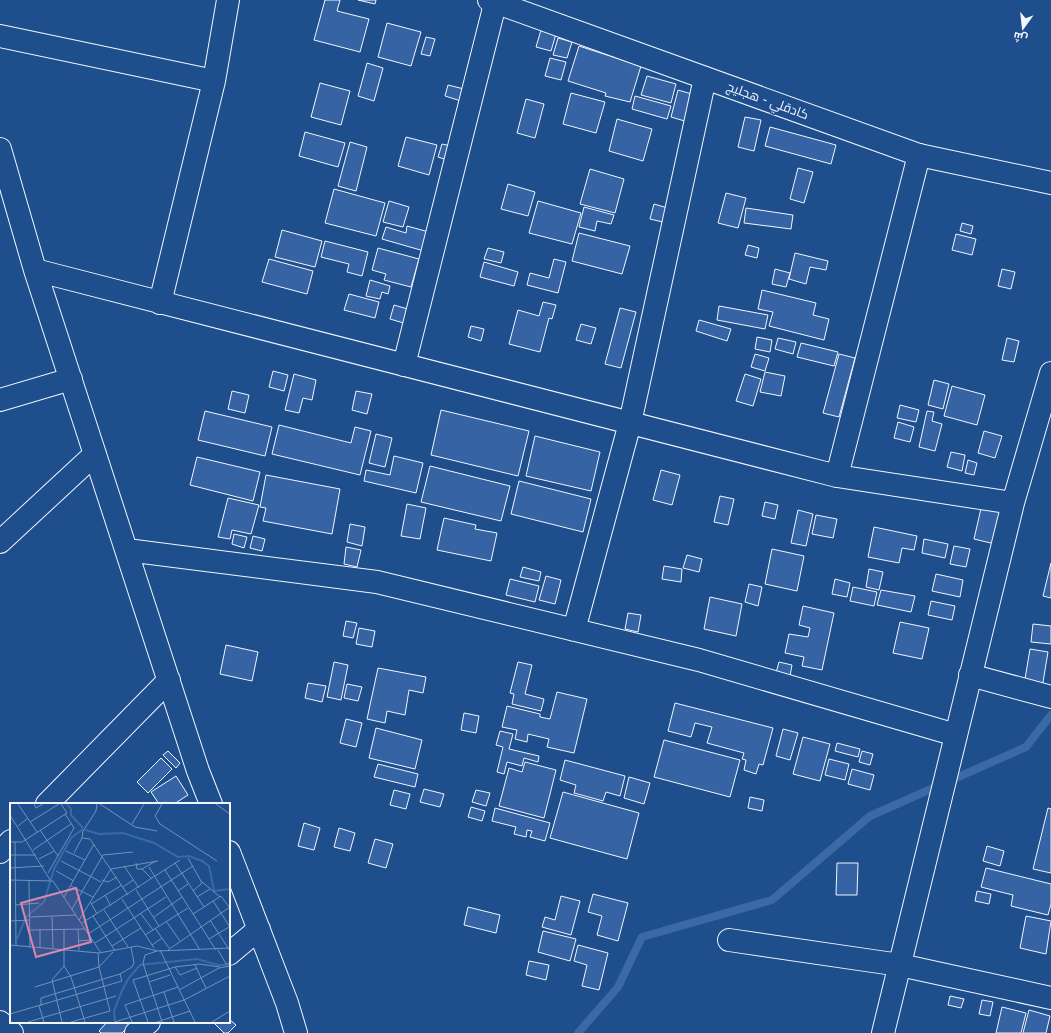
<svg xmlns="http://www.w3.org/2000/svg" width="1051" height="1033" font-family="'Varela Round',Cairo,sans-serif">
<rect width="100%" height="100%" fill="#1f4e8c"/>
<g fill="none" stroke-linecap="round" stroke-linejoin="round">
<path stroke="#3b69a3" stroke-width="8" d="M 578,1033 L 618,987 L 642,937 L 772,900 L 870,816 L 1026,747 L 1051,715"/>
</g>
<path fill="#3563a3" stroke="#f2f6ff" d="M 325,0 L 340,0 L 337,11 L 369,19 L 360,52 L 314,40 Z
M 358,0 L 376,0 L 375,4 Z
M 387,23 L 421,32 L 411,66 L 378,57 Z
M 541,30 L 556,34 L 551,51 L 536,47 Z
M 426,37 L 435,39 L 430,56 L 421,54 Z
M 558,38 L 572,42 L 567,58 L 553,55 Z
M 579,46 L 641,66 L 630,102 L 605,96 L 606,93 L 568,81 Z
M 550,58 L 566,62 L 561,80 L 545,76 Z
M 367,63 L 383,68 L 374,101 L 358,96 Z
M 647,76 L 676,84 L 671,103 L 641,95 Z
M 320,83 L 350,91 L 341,125 L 311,117 Z
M 448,85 L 464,89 L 461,101 L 445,96 Z
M 678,90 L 695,95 L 688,122 L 671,117 Z
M 571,93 L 605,102 L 596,133 L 563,124 Z
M 635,96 L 671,106 L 667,119 L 632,109 Z
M 526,99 L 544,104 L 535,138 L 517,133 Z
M 745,117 L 761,120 L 754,151 L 738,147 Z
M 617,119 L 652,129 L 643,161 L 609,151 Z
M 770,127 L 836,145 L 831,164 L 765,146 Z
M 305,132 L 345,143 L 338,167 L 299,156 Z
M 406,137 L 437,145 L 429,175 L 398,166 Z
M 350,142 L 367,147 L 356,191 L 338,186 Z
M 442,144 L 451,146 L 447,160 L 438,157 Z
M 798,168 L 813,172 L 804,203 L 790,199 Z
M 590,169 L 624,179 L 615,213 L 580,204 Z
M 508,184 L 535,192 L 528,216 L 501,209 Z
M 334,189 L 385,203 L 376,236 L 325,223 Z
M 726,193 L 746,198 L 738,228 L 718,223 Z
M 389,201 L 409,207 L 403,227 L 383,222 Z
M 538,201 L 581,213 L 572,244 L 529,233 Z
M 654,204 L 671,209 L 667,223 L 650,219 Z
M 584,207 L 614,215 L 611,224 L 597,221 L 595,231 L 579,227 Z
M 746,208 L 793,215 L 791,229 L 744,223 Z
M 962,223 L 973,226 L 971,234 L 960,231 Z
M 407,226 L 429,232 L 424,251 L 382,239 L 386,227 L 406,233 Z
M 282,230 L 322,241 L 315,267 L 275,257 Z
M 579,233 L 630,246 L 622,274 L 572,261 Z
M 956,234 L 976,239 L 972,255 L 952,250 Z
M 325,241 L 368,252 L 362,276 L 347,272 L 349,264 L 321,257 Z
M 748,245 L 759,248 L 757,258 L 745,255 Z
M 378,248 L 419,259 L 411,287 L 384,280 L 386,274 L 372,270 Z
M 488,248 L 504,252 L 501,263 L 484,259 Z
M 795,253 L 828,261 L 826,270 L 810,267 L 806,284 L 789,279 Z
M 269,259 L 313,271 L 307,294 L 262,282 Z
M 554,259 L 566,262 L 558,293 L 527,285 L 530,273 L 549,278 Z
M 484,262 L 518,272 L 514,286 L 480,277 Z
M 775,269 L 790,273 L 786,287 L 772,284 Z
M 1002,269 L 1015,272 L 1011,289 L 998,286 Z
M 370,280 L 390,286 L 388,294 L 382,292 L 380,299 L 366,296 Z
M 762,290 L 816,303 L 813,315 L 829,319 L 824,340 L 769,326 L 773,312 L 758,309 Z
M 349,294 L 379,302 L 375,318 L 344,310 Z
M 543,302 L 556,305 L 552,319 L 549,318 L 540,352 L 509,344 L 518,310 L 539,316 Z
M 394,305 L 411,310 L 407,324 L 390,319 Z
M 719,306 L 768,315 L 765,329 L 717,320 Z
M 620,308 L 636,312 L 621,368 L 605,364 Z
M 699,320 L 731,329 L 727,341 L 696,331 Z
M 581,324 L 596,328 L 591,344 L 576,340 Z
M 471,326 L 484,329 L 481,341 L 468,337 Z
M 757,337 L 772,340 L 770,352 L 755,349 Z
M 778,338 L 796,342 L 793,354 L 775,349 Z
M 1007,338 L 1019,341 L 1014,362 L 1002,360 Z
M 801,343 L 838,352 L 834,366 L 797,357 Z
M 755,354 L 769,358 L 765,371 L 751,367 Z
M 839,354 L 855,358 L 839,417 L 823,413 Z
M 273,371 L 288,375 L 284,391 L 269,387 Z
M 765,372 L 785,376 L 781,396 L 760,392 Z
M 294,374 L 316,380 L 312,400 L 303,398 L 299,413 L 285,410 Z
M 745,374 L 761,379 L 753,406 L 736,401 Z
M 934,380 L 949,384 L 943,409 L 928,405 Z
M 952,386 L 985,395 L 977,425 L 944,416 Z
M 232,391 L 249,395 L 245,413 L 228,409 Z
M 356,391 L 372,394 L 367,414 L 352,410 Z
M 900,405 L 919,410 L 916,422 L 897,418 Z
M 441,410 L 529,431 L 518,476 L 431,455 Z
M 205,411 L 272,427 L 265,456 L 198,440 Z
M 927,411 L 934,412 L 932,421 L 942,424 L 935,451 L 919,447 Z
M 898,422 L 914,427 L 910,442 L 894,438 Z
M 279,425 L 351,443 L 355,427 L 371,431 L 360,475 L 272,454 Z
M 984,431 L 1002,436 L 995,458 L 978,453 Z
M 376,434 L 392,438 L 385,467 L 369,463 Z
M 535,436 L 600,452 L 591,491 L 526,476 Z
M 951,452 L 965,455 L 962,471 L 947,467 Z
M 394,456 L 423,463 L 416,493 L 364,481 L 366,470 L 390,475 Z
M 197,457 L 260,472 L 253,501 L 190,485 Z
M 968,460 L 977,463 L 974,475 L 965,473 Z
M 430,466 L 510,486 L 501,521 L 421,502 Z
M 661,470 L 680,475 L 672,505 L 653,500 Z
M 266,475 L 340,489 L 332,534 L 263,521 L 266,508 L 260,507 Z
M 519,481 L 591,499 L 583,532 L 511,514 Z
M 720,496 L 734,499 L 728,525 L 714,522 Z
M 228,498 L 259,505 L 251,534 L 232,530 L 230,539 L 218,537 Z
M 765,502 L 778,505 L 775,519 L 762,516 Z
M 407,504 L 426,508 L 420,539 L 401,536 Z
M 982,504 L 1003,509 L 995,544 L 974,539 Z
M 798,510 L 813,514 L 806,546 L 791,543 Z
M 816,515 L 837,519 L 833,538 L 812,534 Z
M 444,518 L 476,525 L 475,529 L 497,533 L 491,561 L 437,550 Z
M 350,524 L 365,527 L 362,546 L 347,542 Z
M 874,527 L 917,536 L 914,550 L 902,548 L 899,563 L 868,557 Z
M 234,534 L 247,537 L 244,548 L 232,544 Z
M 253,536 L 265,539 L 262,551 L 250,548 Z
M 924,539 L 948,544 L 945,558 L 922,553 Z
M 954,546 L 970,549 L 966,567 L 950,564 Z
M 346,547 L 361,550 L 357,567 L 344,564 Z
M 772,549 L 804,556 L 797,591 L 765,584 Z
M 687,555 L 702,559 L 699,572 L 683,568 Z
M 1051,563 L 1051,598 L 1043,596 Z
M 664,566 L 682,569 L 681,582 L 662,579 Z
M 523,567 L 541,572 L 539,581 L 520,577 Z
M 869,569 L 883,572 L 879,590 L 866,587 Z
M 936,574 L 963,580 L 960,597 L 932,591 Z
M 546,576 L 561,580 L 555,604 L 539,600 Z
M 510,579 L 539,586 L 535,602 L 506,595 Z
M 835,579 L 850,583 L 847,597 L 832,594 Z
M 749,584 L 762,587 L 758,606 L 745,602 Z
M 853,587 L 877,592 L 874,606 L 850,601 Z
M 881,590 L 915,596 L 911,612 L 877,605 Z
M 710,597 L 742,604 L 736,636 L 704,629 Z
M 931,601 L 955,606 L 952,620 L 928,615 Z
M 803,606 L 834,613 L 822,670 L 802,666 L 804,657 L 785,653 L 789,634 L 808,637 L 810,628 L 799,625 Z
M 628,613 L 641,615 L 638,632 L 625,629 Z
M 346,621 L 357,623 L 353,638 L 343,636 Z
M 900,622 L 929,628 L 922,659 L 893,653 Z
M 1033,624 L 1051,626 L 1051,644 L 1031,642 Z
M 359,628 L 375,631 L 372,647 L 356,644 Z
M 226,645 L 258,652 L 252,681 L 220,674 Z
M 1030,649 L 1048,652 L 1042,688 L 1024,685 Z
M 334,662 L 348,665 L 341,700 L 327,697 Z
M 518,662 L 532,665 L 525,694 L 544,699 L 541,711 L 512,704 L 514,694 L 510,693 Z
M 779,662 L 792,665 L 790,676 L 776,673 Z
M 378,668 L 426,677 L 423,693 L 409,690 L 405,715 L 387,711 L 385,723 L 367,719 Z
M 308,683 L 326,686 L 322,702 L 305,698 Z
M 347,684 L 362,687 L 358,701 L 344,698 Z
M 557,692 L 587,699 L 574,753 L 547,747 L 549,739 L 528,734 L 527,742 L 515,739 L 517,730 L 502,727 L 507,706 L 540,714 L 540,717 L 550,719 Z
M 675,703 L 773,728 L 763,765 L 759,764 L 756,774 L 744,770 L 746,760 L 742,759 L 744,753 L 707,743 L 712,727 L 695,723 L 691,737 L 668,731 Z
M 464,713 L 479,716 L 476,733 L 461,730 Z
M 346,719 L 362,723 L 356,747 L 340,743 Z
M 376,728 L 422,740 L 415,769 L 369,758 Z
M 783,729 L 798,733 L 790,760 L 776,756 Z
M 500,731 L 513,734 L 509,749 L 539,756 L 538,762 L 524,758 L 522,766 L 507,762 L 504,774 L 497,772 L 503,747 L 496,745 Z
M 803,737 L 830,744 L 820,781 L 793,774 Z
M 664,740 L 740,760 L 730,797 L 654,777 Z
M 837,743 L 860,749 L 858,757 L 835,751 Z
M 168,751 L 180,763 L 176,768 L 163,755 Z
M 862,751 L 873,754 L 870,765 L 859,762 Z
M 161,758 L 172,769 L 148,793 L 137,782 Z
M 829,759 L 849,764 L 845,780 L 825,775 Z
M 565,760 L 625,776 L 620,796 L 606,792 L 603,801 L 574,793 L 576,785 L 560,780 Z
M 525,762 L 556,770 L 544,818 L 499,806 L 509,768 L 522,772 Z
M 378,764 L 418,774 L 415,787 L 374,777 Z
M 852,769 L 874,775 L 870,790 L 848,784 Z
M 176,776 L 188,795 L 174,804 L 167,804 L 166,802 L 162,804 L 159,804 L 151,792 Z
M 629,777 L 650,783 L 644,804 L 624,798 Z
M 424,789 L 444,794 L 440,807 L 420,802 Z
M 394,790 L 410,794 L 406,809 L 390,805 Z
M 476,790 L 490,793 L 486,806 L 472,802 Z
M 563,792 L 639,813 L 627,859 L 550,838 Z
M 750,797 L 764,800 L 762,811 L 748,808 Z
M 471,807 L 485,811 L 482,821 L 468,817 Z
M 495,808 L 550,823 L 545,841 L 530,837 L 532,831 L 527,830 L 526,837 L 514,834 L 516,827 L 492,821 Z
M 1048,808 L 1051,809 L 1051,873 L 1033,869 Z
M 304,823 L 320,828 L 314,850 L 298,846 Z
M 339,828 L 355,833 L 350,851 L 334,847 Z
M 375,839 L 393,844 L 386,868 L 368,863 Z
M 987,846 L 1004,851 L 1000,866 L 983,861 Z
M 837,863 L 858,863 L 857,895 L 836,895 Z
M 986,868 L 1051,884 L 1051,904 L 1048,915 L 1011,906 L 1013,895 L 981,887 Z
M 977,891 L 991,894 L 989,904 L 975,901 Z
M 593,894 L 628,903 L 618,941 L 597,935 L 602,916 L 588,912 Z
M 561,896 L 580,901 L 571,935 L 542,927 L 545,917 L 555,920 Z
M 468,907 L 500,915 L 496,933 L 464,925 Z
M 1026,916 L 1051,921 L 1046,954 L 1020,948 Z
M 543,931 L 576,939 L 570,961 L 538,952 Z
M 578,945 L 608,953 L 599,990 L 582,986 L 587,965 L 574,961 Z
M 529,961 L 549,965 L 546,980 L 526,975 Z
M 950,996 L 964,999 L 961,1008 L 948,1005 Z
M 982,1000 L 993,1002 L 990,1016 L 979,1014 Z
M 1002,1007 L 1026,1013 L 1021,1033 L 996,1033 Z
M 1029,1010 L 1050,1016 L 1046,1033 L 1023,1033 Z
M 229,1019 L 236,1025 L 228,1033 L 224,1033 L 213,1022 L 229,1022 Z
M 107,1022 L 133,1022 L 122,1033 L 101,1033 L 99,1031 Z"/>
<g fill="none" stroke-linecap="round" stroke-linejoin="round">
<defs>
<path id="minor" d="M 0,36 L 214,81
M 0,149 L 35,270 L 198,771 L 211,804
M 35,270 L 837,476 L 1013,503
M 160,303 L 214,81 L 228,0
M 404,365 L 496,0
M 0,400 L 71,379
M 837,476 L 919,155
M 0,542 L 95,454
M 127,550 L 377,582 L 699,660 L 956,735
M 574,630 L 630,423 L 705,78
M 970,675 L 1051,697
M 47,804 L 169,680
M 0,852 L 11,841
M 229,852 L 287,1003 L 296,1033
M 729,940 L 900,965 L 1051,998
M 229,954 L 259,929
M 0,1022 L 12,1033
M 136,1033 L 149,1022
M 883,1033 L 1013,503 L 1051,373"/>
<path id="tertiary" d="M 489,0 L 919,155 L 1051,183"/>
</defs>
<use href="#minor" stroke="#f2f6ff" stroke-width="24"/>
<use href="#tertiary" stroke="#f2f6ff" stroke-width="24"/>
<use href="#minor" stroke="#1f4e8c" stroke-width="22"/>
<use href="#tertiary" stroke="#1f4e8c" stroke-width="22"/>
</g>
<g text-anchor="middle" stroke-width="3" stroke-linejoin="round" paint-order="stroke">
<g font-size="13" fill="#f2f6ff" stroke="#1f4e8c">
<text transform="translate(768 100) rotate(20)" y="5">كادقلي - هجليج</text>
</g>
</g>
<g transform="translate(10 803)">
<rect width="220" height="220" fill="#1f4e8c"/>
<path fill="none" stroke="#3b69a3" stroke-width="2" d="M 57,1 L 61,6 L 61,12 L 73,25M 75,27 L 89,31 L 113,30 L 144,40 L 168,54 L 179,53 L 192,58 L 199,63 L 204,88 L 220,86M 7,136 L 16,114 L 34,99 L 44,66 L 61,35 L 73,26M 105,219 L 104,208 L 111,190 L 118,176 L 130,162 L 187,156 L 208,162 L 220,162"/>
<path fill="none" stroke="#7391ba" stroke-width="1" d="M 8,1 L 27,29M 24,1 L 26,5 L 33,1M 90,1 L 125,24 L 147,28M 152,1 L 145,13 L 150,21 L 207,58M 206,1 L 220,11M 0,12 L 40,77M 20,19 L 49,1M 122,21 L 134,1M 8,23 L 18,15M 30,27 L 48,53M 72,35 L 73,28 L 86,8 L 87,1M 0,39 L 12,39 L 57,10 L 51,1M 5,39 L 6,143M 23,47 L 61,21M 56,48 L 75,57M 64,50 L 72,35 L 80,36 L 118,92M 0,52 L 26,52M 178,55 L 192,80 L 183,88M 29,56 L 44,48M 51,58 L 91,79M 126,60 L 127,66 L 132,66 L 146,58M 165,60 L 194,104M 114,63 L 129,85M 139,64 L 190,147M 0,65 L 34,63M 132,66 L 142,76M 155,67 L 206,147M 46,68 L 64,78M 38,70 L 64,25 L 55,11M 0,77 L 43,78 L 91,150M 19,77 L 20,145M 92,77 L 98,79 L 107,74M 191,78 L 210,94M 61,83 L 83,94M 113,84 L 123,77M 126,87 L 149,123M 168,88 L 178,81M 95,92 L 101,103M 54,94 L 84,41M 187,94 L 200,86M 112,96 L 144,145M 203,98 L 220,124M 81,100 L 87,111M 81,101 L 112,82M 6,102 L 29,100M 62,106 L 93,52 L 123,49M 94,107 L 118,144M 131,111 L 143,127M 183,111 L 211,93 L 219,104M 83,113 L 105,148M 20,114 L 66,112M 42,114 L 43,145M 144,114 L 172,94M 69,117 L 101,66 L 148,58M 200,117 L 220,148M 0,118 L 20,117M 156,118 L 170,138M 72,120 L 170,57M 145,125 L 159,145M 30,126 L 30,144M 68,126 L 69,147M 20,127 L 75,126M 78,131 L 183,63M 135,132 L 178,105M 199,136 L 219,124M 68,138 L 82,137M 85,140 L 156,94M 0,142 L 89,150 L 127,143 L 148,148 L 220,145M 142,142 L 152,135M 102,143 L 131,125M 150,147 L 185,219M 158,147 L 220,104M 208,147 L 216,161 L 220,160M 147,148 L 135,152 L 133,160 L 152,219M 185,162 L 196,185M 54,163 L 61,174 L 75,219M 165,164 L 170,172 L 187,165M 139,179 L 160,172M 25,184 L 89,164 L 103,149M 169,187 L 209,165 L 220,163M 154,189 L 164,219M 29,203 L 34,219M 31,203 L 31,195 L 110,171 L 122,164 L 124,160 L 121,144M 0,211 L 112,178 L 110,171M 18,219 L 106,193M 52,219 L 42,177 L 54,163 L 54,126M 61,219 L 100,208 L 89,164 L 88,150M 105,219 L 174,197 L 220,173M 122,219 L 115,202 L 168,184M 138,219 L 123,177 L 165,164 L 189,161 L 210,164M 147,219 L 180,208M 202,219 L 220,208"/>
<path fill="#da87ad" fill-opacity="0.15" stroke="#da87ad" stroke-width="2" d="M 66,85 L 81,139 L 26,154 L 11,100 Z"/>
<rect width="220" height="220" fill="none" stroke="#f2f6ff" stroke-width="2"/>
</g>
<g transform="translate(1023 28) rotate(195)" stroke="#1f4e8c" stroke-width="3" paint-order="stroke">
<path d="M0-3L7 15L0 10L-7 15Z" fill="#f2f6ff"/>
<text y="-6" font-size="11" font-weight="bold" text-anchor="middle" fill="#f2f6ff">ش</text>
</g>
</svg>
